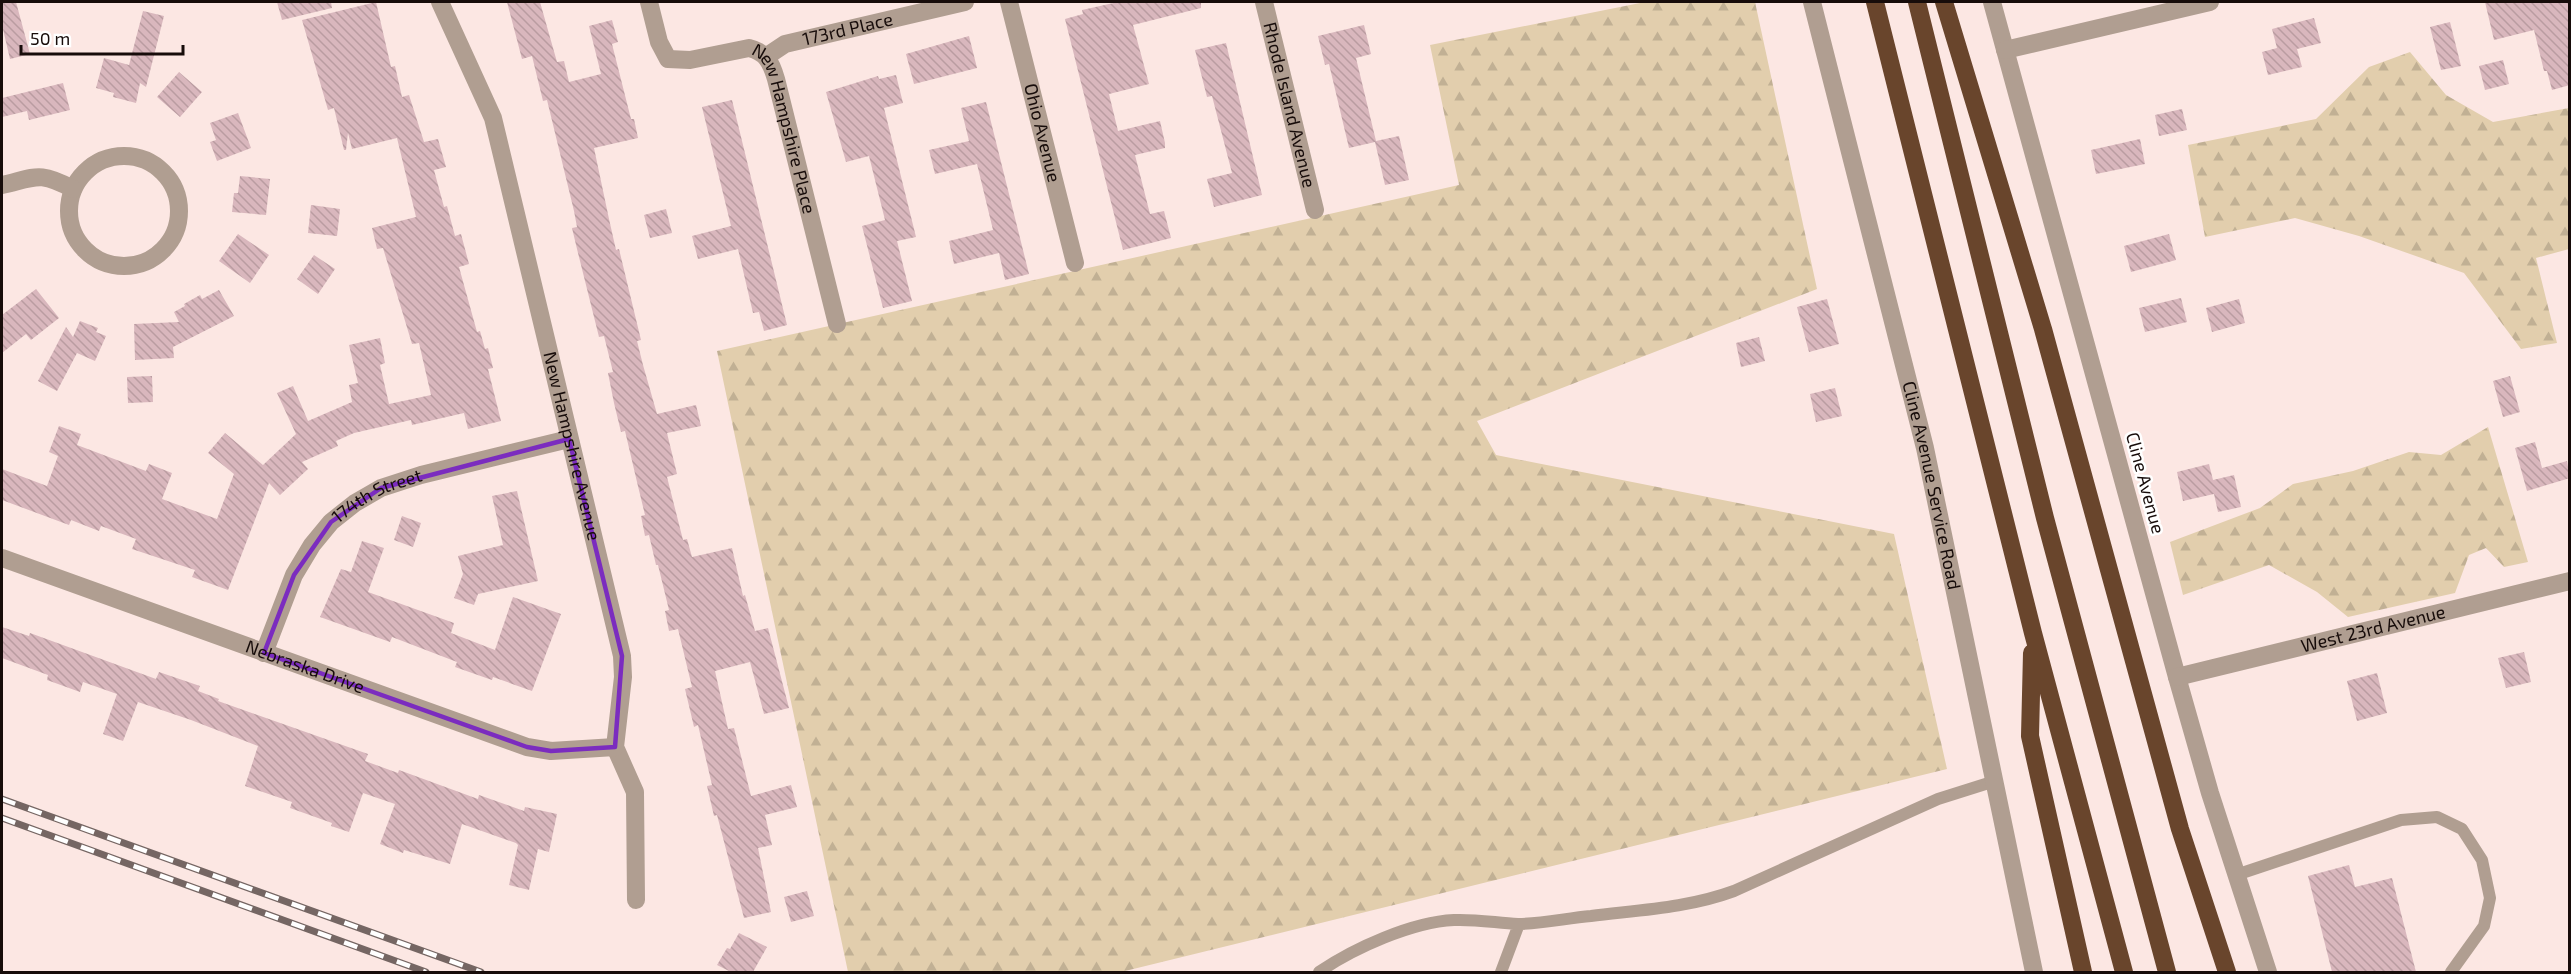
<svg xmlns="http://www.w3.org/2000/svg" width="2571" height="974" font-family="'Exo 2',sans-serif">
<defs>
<pattern id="forest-firs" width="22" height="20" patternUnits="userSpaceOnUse" patternTransform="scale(1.5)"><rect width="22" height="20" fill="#e2cead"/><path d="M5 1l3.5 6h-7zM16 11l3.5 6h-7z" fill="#c1b094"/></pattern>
<pattern id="building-back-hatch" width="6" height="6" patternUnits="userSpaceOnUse" patternTransform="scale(1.5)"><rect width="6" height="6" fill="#d9b7bd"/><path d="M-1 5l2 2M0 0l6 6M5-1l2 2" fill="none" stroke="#ba9ca1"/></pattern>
</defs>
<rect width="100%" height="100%" fill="#fce7e3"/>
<path fill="url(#forest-firs)" d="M 1645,2 L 1755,2 L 1817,289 L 1477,421 L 1496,455 L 1894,534 L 1947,769 L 1121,972 L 848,972 L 717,351 L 1459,185 L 1430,45 Z
M 2410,52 L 2446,95 L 2493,122 L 2569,108 L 2569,249 L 2536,258 L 2557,343 L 2521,349 L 2464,273 L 2359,236 L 2295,218 L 2205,237 L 2188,145 L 2316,119 L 2369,67 Z
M 2488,427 L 2528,562 L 2504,567 L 2486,548 L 2469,555 L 2455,593 L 2348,617 L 2317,592 L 2269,565 L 2183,595 L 2170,542 L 2260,508 L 2293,484 L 2353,471 L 2409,452 L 2441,455 Z"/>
<path fill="url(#building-back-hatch)" d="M 2,2 L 16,2 L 30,54 L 10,59 L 2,25 Z
M 277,2 L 331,2 L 332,8 L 282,20 Z
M 376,2 L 391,67 L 395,66 L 402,97 L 409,95 L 424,142 L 438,139 L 446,167 L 434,170 L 444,207 L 447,206 L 455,236 L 461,234 L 469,264 L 459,267 L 477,332 L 480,331 L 485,349 L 488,348 L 493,368 L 488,369 L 501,421 L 468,429 L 464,413 L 412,425 L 411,420 L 354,433 L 336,441 L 338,446 L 302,462 L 308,469 L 280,495 L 269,483 L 228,590 L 192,577 L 195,570 L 132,549 L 136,539 L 101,526 L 99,531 L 71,520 L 69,525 L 2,500 L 2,469 L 47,486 L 58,456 L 49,452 L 59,426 L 81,434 L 77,445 L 146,471 L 149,464 L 172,473 L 162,499 L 217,519 L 234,474 L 208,453 L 225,433 L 263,465 L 296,434 L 277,393 L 293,386 L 308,421 L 352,402 L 349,385 L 358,383 L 349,345 L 380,338 L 385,363 L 380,365 L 389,404 L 431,395 L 419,343 L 412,344 L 383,248 L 377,249 L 372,228 L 416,217 L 397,138 L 352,149 L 348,133 L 346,150 L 344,150 L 334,108 L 328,110 L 302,20 Z
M 507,2 L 540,2 L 557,62 L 564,61 L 569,82 L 601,74 L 589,26 L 612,20 L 618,42 L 612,44 L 631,119 L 634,119 L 638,138 L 594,148 L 609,219 L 616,250 L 619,249 L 641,340 L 637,341 L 643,365 L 657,414 L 696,405 L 701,426 L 667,433 L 677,474 L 667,477 L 683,540 L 687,539 L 692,557 L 732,548 L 743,596 L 745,595 L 755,631 L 768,628 L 789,708 L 764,714 L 750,662 L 715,671 L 728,729 L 734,728 L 751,796 L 791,785 L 797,807 L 765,815 L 772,845 L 758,848 L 771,912 L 744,918 L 717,815 L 714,816 L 707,786 L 712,785 L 698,725 L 694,727 L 685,689 L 692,687 L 678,629 L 669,631 L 665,611 L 669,610 L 658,565 L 656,565 L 649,535 L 645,536 L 641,516 L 645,515 L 637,482 L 625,431 L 621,432 L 614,403 L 608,373 L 613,372 L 604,336 L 599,337 L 577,249 L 572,228 L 577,227 L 574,211 L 547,100 L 543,101 L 532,56 L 522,59 Z
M 1118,2 L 1201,2 L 1201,8 L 1133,25 L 1149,84 L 1109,94 L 1118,131 L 1160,121 L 1165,143 L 1165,148 L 1135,155 L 1150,214 L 1164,211 L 1171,238 L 1123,250 L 1065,19 L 1083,14 L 1082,10 Z
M 2485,2 L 2570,2 L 2570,85 L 2552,90 L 2547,71 L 2544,71 L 2534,30 L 2494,40 Z
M 143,11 L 164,16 L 146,87 L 140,83 L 136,103 L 113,97 L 114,93 L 96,88 L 104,58 L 129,65 Z
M 2314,18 L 2321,43 L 2297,49 L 2302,67 L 2268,75 L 2262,52 L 2277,48 L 2272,29 Z
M 2450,22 L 2461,66 L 2441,70 L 2430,27 Z
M 1364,25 L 1371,54 L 1356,58 L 1376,141 L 1399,136 L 1409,180 L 1385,185 L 1375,142 L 1349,148 L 1329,64 L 1325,65 L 1318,36 Z
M 969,36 L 977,68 L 914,84 L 906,54 Z
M 1226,43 L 1262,195 L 1214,207 L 1207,179 L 1232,173 L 1212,96 L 1207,97 L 1195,50 Z
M 2503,60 L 2509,84 L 2485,90 L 2479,66 Z
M 179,72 L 202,92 L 180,117 L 157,97 Z
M 896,75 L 903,103 L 884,108 L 916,237 L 897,241 L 912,301 L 883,308 L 862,226 L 885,220 L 869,156 L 846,162 L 826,92 L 878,76 L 879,79 Z
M 63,83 L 70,110 L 29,120 L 27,111 L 2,117 L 2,98 Z
M 732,100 L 787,325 L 764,331 L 759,312 L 753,313 L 738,249 L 698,259 L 692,236 L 731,226 L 702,107 Z
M 986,102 L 1029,274 L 1005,280 L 999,253 L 954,264 L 949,241 L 993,230 L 977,164 L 935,174 L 929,150 L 969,141 L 961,108 Z
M 2182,109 L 2187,130 L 2159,136 L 2155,115 Z
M 238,113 L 251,148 L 217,161 L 210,142 L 216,140 L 210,123 Z
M 2140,139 L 2145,164 L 2096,174 L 2091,150 Z
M 240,176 L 270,179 L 266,215 L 232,212 L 234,193 L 238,193 Z
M 311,205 L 340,209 L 337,236 L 308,233 Z
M 666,209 L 672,233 L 650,238 L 644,215 Z
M 238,234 L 269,255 L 250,283 L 219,261 Z
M 2169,234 L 2176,260 L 2131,272 L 2124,246 Z
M 314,255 L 335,269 L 318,294 L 297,279 Z
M 36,289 L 59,318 L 31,340 L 26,334 L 2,353 L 2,315 Z
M 219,290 L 234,316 L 173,347 L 174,358 L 135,360 L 134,324 L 179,322 L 174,312 L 185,306 L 184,304 L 200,295 L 202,299 Z
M 2181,298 L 2187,322 L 2145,332 L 2139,308 Z
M 1827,299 L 1839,344 L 1809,352 L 1797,307 Z
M 2239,299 L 2245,323 L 2212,332 L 2206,308 Z
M 80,321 L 98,328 L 96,332 L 106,336 L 95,361 L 77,353 L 57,391 L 38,381 L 66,327 L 73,337 Z
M 1759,337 L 1765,361 L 1741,367 L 1736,343 Z
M 152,376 L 153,402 L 128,403 L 127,377 Z
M 2510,376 L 2520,412 L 2503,417 L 2493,381 Z
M 1835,388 L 1842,416 L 1816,422 L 1810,394 Z
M 2535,442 L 2542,468 L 2567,461 L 2570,478 L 2527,491 L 2515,448 Z
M 2209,464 L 2213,480 L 2234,475 L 2241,507 L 2218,512 L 2214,494 L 2183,501 L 2177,472 Z
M 517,491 L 538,581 L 478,594 L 474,605 L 454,598 L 463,574 L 458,556 L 503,545 L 492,496 Z
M 402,516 L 421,523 L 413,547 L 394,540 Z
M 362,541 L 384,548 L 368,592 L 454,623 L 451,633 L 495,650 L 513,597 L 561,614 L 532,691 L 493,677 L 492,680 L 455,667 L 457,662 L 392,637 L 390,642 L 320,617 L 341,569 L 351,572 Z
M 2,627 L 29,636 L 30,633 L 156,679 L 159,672 L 200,686 L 198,691 L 219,699 L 218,701 L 368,754 L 365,761 L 398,773 L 399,770 L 478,799 L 479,795 L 524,811 L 525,807 L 557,814 L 549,852 L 538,849 L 529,890 L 509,885 L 518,845 L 516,843 L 462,824 L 450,864 L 404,850 L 403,853 L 380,844 L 395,804 L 363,793 L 349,832 L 331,826 L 332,823 L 290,808 L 292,802 L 245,786 L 258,746 L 191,720 L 138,702 L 123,741 L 103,734 L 117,694 L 83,682 L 80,692 L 47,680 L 48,675 L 2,658 Z
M 2524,652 L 2531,682 L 2506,688 L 2498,658 Z
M 2377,673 L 2387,713 L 2357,721 L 2347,681 Z
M 2349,865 L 2355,887 L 2392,878 L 2416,972 L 2332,972 L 2308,876 Z
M 807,891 L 814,916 L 791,922 L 784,897 Z
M 739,933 L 767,947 L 753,972 L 731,972 L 717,965 L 727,948 L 730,949 Z"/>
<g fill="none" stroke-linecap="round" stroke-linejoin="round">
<path stroke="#b09e91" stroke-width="12" d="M 2236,875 L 2401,820 L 2437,817 L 2462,829 L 2482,860 L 2490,898 L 2484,926 L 2451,972
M 1319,972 C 1354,948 1412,922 1454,920 C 1476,919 1497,923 1518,924 C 1542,924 1567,918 1591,916 C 1639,910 1688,908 1734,891 L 1938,799 L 1995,781
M 1501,972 L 1519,924"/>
<g stroke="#b09e91" stroke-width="18">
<path id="s1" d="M 440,2 L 493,118 L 622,656 L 623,677 L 615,747 L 635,792 L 636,900"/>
<path id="s2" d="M 649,2 L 659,42 L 668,59 L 690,60 L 749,48 C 766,52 771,62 776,79 L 837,324"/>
<path id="s3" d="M 1009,2 L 1075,263"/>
<path id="s4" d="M 1264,2 L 1315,210"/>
<path id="s5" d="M 1812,2 L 1925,448 L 2034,972"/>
<path d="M 1992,2 L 2177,677 L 2210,793 L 2268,972"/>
<path d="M 2005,50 L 2210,2"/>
<path id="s6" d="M 767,56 L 785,44 L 965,2"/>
<circle cx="124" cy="211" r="55"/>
<path d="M 2,185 C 37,177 39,171 73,189"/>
<path id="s7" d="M 2,558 L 527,747 L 551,751 L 615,747"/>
<path id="s8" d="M 264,653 L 294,575 L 312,545 L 331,522 L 355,503 L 381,488 L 421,475 L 569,439"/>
<path id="s9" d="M 2177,677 L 2570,581"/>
</g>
<path stroke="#69452c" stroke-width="18" d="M 1875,2 L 2033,633 L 2124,972
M 1917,2 L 2045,518 L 2167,972
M 1944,2 L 2043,329 L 2180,829 L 2227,972
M 2032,653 L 2030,736 L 2083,972"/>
<defs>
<path id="rail" d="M 2,799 L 481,972
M 2,818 L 426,972"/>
</defs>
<use href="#rail" stroke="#756663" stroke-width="7"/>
<use href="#rail" stroke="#fff" stroke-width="4.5" stroke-dasharray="14" stroke-linecap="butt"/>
</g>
<path fill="none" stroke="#7b2cbf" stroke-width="4.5" stroke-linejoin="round" d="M 569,439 L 622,656 L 615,747 L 551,751 L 527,747 L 264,653 L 294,575 L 331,522 L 381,488 Z"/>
<g text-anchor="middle" stroke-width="5" stroke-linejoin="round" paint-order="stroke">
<g font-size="18" fill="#170c0a" stroke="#fff">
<text dy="6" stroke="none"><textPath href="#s6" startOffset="86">173rd Place</textPath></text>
<text dy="6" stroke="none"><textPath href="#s4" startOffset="106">Rhode Island Avenue</textPath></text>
<text dy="6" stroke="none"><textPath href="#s3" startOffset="135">Ohio Avenue</textPath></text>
<text dy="6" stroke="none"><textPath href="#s2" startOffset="236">New Hampshire Place</textPath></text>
<text dy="6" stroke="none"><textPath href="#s1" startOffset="465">New Hampshire Avenue</textPath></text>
<text transform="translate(2145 483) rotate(75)" y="6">Cline Avenue</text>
<text dy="6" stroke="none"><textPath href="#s5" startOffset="498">Cline Avenue Service Road</textPath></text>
<text dy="6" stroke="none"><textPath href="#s8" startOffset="202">174th Street</textPath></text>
<text dy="6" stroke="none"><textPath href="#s9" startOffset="202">West 23rd Avenue</textPath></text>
<text dy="6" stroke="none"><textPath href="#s7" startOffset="322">Nebraska Drive</textPath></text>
</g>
</g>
<rect width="2571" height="974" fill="none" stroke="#170c0a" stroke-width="6"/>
<path d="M21 45v9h162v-9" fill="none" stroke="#170c0a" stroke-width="3"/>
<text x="30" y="45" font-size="18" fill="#170c0a" stroke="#ffffff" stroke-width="4.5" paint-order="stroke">50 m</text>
</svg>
